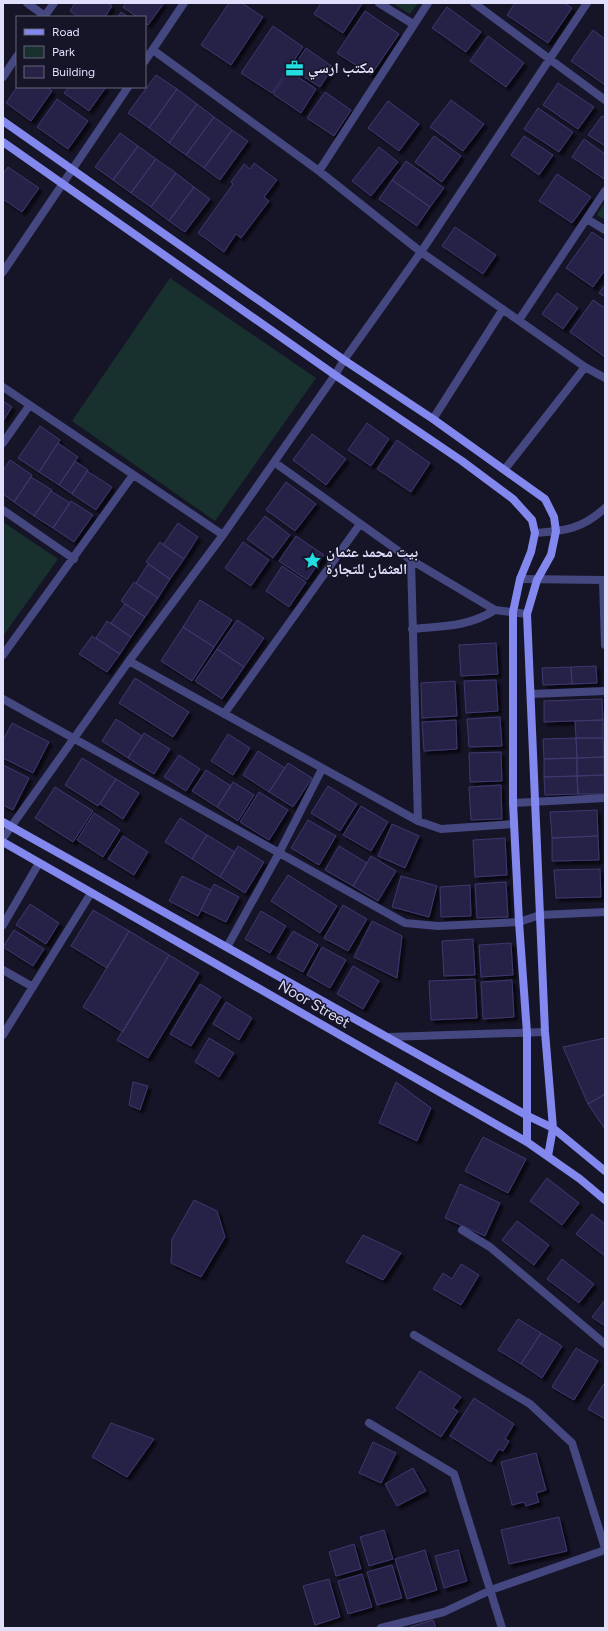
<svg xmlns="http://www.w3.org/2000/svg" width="608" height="1631" font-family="Figtree,'Noto Naskh Arabic',sans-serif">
<defs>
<filter id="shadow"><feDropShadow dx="3.5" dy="3.5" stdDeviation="1" flood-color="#0009"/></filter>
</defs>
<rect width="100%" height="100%" fill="#161427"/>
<path fill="#18312e" d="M 392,3 L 418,3 L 410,14 Z
M 605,202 L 605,220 L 597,215 Z
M 170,278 L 316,378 L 215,521 L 72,421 Z
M 3,522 L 58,559 L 3,636 Z"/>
<path fill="#272246" stroke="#3e386f" filter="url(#shadow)" d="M 75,3 L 108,3 L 112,6 L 105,17 L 78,17 L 70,11 Z
M 126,3 L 164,3 L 148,25 L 145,23 L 145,17 L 137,17 L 123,7 Z
M 229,3 L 242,3 L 263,17 L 231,65 L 201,45 Z
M 321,3 L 361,3 L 362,4 L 343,33 L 314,14 Z
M 515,3 L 564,3 L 572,8 L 548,43 L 507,15 Z
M 447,7 L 481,32 L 466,52 L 432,28 Z
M 365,11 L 399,34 L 371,75 L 337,53 Z
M 121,12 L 128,17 L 118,17 Z
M 273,26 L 303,47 L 272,93 L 241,73 Z
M 593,30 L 605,39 L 605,85 L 571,61 Z
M 488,36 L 524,63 L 506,87 L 470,61 Z
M 306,48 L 333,67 L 320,87 L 292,69 Z
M 289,71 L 316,89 L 301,113 L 273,94 Z
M 156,75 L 177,89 L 149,128 L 128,113 Z
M 558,83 L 594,107 L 578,129 L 543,105 Z
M 17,87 L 47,87 L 52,91 L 31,121 L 6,103 Z
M 69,87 L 106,87 L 89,111 L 64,93 Z
M 177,89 L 197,104 L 169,143 L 149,128 Z
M 325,92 L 351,110 L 334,136 L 307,118 Z
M 57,99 L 88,121 L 68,149 L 37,127 Z
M 451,100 L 484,124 L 463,151 L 430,127 Z
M 388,101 L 419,124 L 399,151 L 368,128 Z
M 197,104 L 214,117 L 186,155 L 169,143 Z
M 538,108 L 573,132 L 559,152 L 524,129 Z
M 602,116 L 605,118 L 605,146 L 588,135 Z
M 214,117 L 232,130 L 204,168 L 186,155 Z
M 232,130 L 248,141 L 220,180 L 204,168 Z
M 120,133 L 138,146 L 113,180 L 95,167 Z
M 434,136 L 461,156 L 442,182 L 415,162 Z
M 524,136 L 553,155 L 539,175 L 511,155 Z
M 584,139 L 605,154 L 604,179 L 572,157 Z
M 138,146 L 156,159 L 131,193 L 113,180 Z
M 379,147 L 398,162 L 371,196 L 352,181 Z
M 156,159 L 176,173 L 151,207 L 131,193 Z
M 406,161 L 444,188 L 430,207 L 392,180 Z
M 254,163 L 277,180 L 264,197 L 269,201 L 241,238 L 236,234 L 224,252 L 198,233 L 233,184 L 231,182 L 244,164 L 250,169 Z
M 8,167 L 39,188 L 22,212 L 3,199 L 3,174 Z
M 176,173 L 194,187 L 169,221 L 151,207 Z
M 557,174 L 591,197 L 572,223 L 539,201 Z
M 392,180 L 430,207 L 417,226 L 379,199 Z
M 194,187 L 210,199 L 185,232 L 169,221 Z
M 455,227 L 496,255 L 483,274 L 442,246 Z
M 592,232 L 605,241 L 605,270 L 593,287 L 566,268 Z
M 605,285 L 605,297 L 599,293 Z
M 557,293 L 578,308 L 563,329 L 542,314 Z
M 593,300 L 605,308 L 605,357 L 570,332 Z
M 3,401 L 12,407 L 3,421 Z
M 367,423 L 389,439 L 371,466 L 348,450 Z
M 40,426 L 60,440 L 39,472 L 18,458 Z
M 312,434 L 346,459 L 326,485 L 293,460 Z
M 397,440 L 430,463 L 411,492 L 377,469 Z
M 58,443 L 78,457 L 59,485 L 39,472 Z
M 10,460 L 32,475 L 14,502 L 3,494 L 3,471 Z
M 75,461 L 88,470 L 72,494 L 59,485 Z
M 87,471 L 112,487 L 96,510 L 72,494 Z
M 31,477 L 52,490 L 34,516 L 14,502 Z
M 286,482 L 316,504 L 295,531 L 266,510 Z
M 51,491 L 70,503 L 53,528 L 34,516 Z
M 71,501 L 93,515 L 74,542 L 53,528 Z
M 265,516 L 290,535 L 273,558 L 247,539 Z
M 178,523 L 198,537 L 184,559 L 163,545 Z
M 296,536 L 324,555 L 307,580 L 279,561 Z
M 160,542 L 184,559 L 170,579 L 146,562 Z
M 243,542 L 269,560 L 251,586 L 225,568 Z
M 148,564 L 170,579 L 158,598 L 136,583 Z
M 282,566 L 306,582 L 289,607 L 266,591 Z
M 134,582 L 158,598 L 145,617 L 121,601 Z
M 200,600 L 232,620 L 214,647 L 183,627 Z
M 125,604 L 145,617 L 131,637 L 111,623 Z
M 237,620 L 264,638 L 244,667 L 217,649 Z
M 107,621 L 131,637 L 120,654 L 96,638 Z
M 183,627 L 214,647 L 192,681 L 161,661 Z
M 92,636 L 120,654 L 107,672 L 79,654 Z
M 496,643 L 498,674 L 461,676 L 459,645 Z
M 217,649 L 244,667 L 222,699 L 195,681 Z
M 596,666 L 597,683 L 572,684 L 571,667 Z
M 571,667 L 572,684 L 543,685 L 542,668 Z
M 135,678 L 189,712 L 173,737 L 119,703 Z
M 496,680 L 498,711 L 466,713 L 464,681 Z
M 455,681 L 457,716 L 422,718 L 421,683 Z
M 602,699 L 603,720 L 544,722 L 544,701 Z
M 500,717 L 502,746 L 469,747 L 467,719 Z
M 116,719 L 142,736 L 128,758 L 102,741 Z
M 456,720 L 457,749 L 424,751 L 422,722 Z
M 603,720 L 603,738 L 576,738 L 575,721 Z
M 12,723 L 49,742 L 33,773 L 3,758 L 3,740 Z
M 144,733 L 170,749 L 154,774 L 128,758 Z
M 228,734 L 250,748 L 233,775 L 211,761 Z
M 576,738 L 577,758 L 544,759 L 543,739 Z
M 576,738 L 603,738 L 604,757 L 577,758 Z
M 258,751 L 285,768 L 269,792 L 243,775 Z
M 501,752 L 502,781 L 470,782 L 469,753 Z
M 179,755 L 200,769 L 186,791 L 164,777 Z
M 604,757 L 604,775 L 577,776 L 577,758 Z
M 82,758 L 116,779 L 98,806 L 65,785 Z
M 577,758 L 577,776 L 544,777 L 544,759 Z
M 288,763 L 312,778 L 293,807 L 269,792 Z
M 3,765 L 29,778 L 13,810 L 3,805 Z
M 206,770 L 231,786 L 217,807 L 192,791 Z
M 604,775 L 605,794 L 578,794 L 577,776 Z
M 577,776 L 578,794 L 545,795 L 544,777 Z
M 116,779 L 139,793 L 123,819 L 100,804 Z
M 233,782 L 254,795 L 238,821 L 217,807 Z
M 501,785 L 502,819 L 471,820 L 469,787 Z
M 328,786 L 357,804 L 340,831 L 311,813 Z
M 55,787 L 93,811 L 73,842 L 35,818 Z
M 259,792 L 288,810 L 269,840 L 240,822 Z
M 361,806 L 388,822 L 371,851 L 343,835 Z
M 597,810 L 598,836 L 552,838 L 550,812 Z
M 94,813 L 120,830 L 103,857 L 77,840 Z
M 180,818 L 207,835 L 192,859 L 165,842 Z
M 308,820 L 336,836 L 319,865 L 291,848 Z
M 392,824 L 419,836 L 405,868 L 378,856 Z
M 207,835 L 235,852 L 220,877 L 192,859 Z
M 123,836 L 148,852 L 134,875 L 108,859 Z
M 598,836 L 599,860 L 552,861 L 552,838 Z
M 505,838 L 507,875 L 475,877 L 473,840 Z
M 238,846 L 264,862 L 245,893 L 220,877 Z
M 339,846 L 367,863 L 353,886 L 325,870 Z
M 371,856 L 396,871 L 378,901 L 353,886 Z
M 600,869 L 601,897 L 556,898 L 554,870 Z
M 288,875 L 337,906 L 320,933 L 271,901 Z
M 182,876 L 211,890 L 198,916 L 169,901 Z
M 401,876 L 437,886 L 429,917 L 392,907 Z
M 506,882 L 508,917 L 477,918 L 475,884 Z
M 214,884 L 239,897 L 226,922 L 201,910 Z
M 470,885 L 471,916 L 441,917 L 440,887 Z
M 30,904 L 59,923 L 46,944 L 16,925 Z
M 343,905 L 367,919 L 348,951 L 324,938 Z
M 93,910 L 129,931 L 107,968 L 71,946 Z
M 261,911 L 286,926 L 270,953 L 245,939 Z
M 372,921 L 402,936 L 397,978 L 354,957 Z
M 14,930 L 44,949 L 33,966 L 3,947 Z
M 129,931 L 169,955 L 123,1032 L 83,1007 Z
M 293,931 L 318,945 L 303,972 L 277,958 Z
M 473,939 L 475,975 L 444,976 L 442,941 Z
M 511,943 L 513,975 L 481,977 L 479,945 Z
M 322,947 L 346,960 L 330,988 L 307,975 Z
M 169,955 L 199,973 L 148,1058 L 117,1040 Z
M 353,966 L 379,981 L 363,1009 L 337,994 Z
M 475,979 L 477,1018 L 431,1020 L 429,981 Z
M 512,980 L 514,1017 L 483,1019 L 481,982 Z
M 200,984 L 221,997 L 191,1046 L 170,1034 Z
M 226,1002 L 252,1018 L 239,1040 L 213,1024 Z
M 209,1038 L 234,1053 L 219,1077 L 195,1062 Z
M 605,1038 L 605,1094 L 588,1104 L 563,1047 Z
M 133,1082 L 148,1086 L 140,1110 L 129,1105 Z
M 396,1082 L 431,1108 L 417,1141 L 379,1123 Z
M 605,1094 L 605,1129 L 588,1104 Z
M 483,1137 L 526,1159 L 508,1193 L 465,1171 Z
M 547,1178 L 579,1203 L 562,1225 L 530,1201 Z
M 460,1184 L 500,1203 L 485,1236 L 445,1218 Z
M 194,1200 L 217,1211 L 225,1237 L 201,1277 L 171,1263 L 172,1239 Z
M 592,1214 L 605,1224 L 605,1256 L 576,1234 Z
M 517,1221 L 549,1245 L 534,1265 L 502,1240 Z
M 363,1235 L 401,1253 L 383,1280 L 346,1262 Z
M 562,1259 L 594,1284 L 579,1303 L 547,1279 Z
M 461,1264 L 479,1275 L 461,1305 L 433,1289 L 443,1273 L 452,1279 Z
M 605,1300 L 605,1326 L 592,1317 Z
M 518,1319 L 541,1333 L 521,1364 L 498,1350 Z
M 541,1333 L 562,1346 L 542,1378 L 521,1364 Z
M 576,1348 L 598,1361 L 574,1400 L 552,1387 Z
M 420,1371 L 461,1397 L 453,1408 L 458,1411 L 441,1437 L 396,1408 Z
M 605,1382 L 605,1419 L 588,1409 Z
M 474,1398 L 514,1424 L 505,1439 L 509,1441 L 503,1451 L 499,1449 L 491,1462 L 450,1436 Z
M 111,1423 L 154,1439 L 127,1477 L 92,1457 Z
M 373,1442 L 396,1453 L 381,1483 L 359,1473 Z
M 536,1453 L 546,1490 L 536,1493 L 539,1502 L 526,1506 L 524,1502 L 512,1505 L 501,1462 Z
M 413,1468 L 426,1491 L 397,1506 L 385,1484 Z
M 559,1517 L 567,1551 L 509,1564 L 501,1530 Z
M 384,1530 L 393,1559 L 369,1566 L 360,1537 Z
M 354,1544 L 361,1569 L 336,1576 L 329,1552 Z
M 425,1550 L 437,1590 L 407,1599 L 395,1559 Z
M 458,1550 L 467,1581 L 444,1588 L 435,1556 Z
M 392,1565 L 402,1598 L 377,1605 L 367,1572 Z
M 362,1574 L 372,1607 L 348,1614 L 338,1581 Z
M 329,1579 L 340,1617 L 315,1625 L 303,1586 Z
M 433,1620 L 436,1628 L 410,1628 L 410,1627 Z"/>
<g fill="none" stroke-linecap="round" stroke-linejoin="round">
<path stroke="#454880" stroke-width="8" d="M 27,3 L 45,16
M 379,3 L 413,24
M 474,3 L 605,100
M 44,17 L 54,3
M 153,50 L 319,171 L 421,252 L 585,367 L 605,378
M 145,61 L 184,3
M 3,77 L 17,56
M 319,171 L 428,3
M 587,219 L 605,230
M 3,272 L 128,87
M 519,320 L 605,191
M 3,387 L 223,535
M 433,419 L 503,309
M 3,443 L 29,406
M 274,462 L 411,560 L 495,610 L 527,614
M 505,469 L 585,367
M 3,510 L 74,559
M 535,533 C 565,531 582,529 605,508
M 411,560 L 418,821
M 520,579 L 605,580
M 603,580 L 605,645
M 412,629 C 443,626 468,627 495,610
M 3,655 L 133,475
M 129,661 L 418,821 L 441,829 L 514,824
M 531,694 L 605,691
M 3,699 L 405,923 L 438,926 L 519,922 L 540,915 L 605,912
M 224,714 L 360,524
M 513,803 L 605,798
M 3,838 L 129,661 L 223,535 L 335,375 L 344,360 L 421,252 L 587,3
M 3,925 L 39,863
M 227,947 L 279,853 L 322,769
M 3,970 L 33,987
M 3,1035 L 91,893
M 388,1037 L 545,1032
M 462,1230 L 490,1247 L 605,1344
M 414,1335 L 530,1404 L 572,1443 L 605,1548
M 369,1423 L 454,1474 L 502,1628
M 381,1628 L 444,1612 L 491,1590 L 605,1550"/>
<path stroke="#8288ee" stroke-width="8" d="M 3,121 L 344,360 L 433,419 L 545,499 L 554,517 L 556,531 L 551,555 L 537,580 L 527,614 L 545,1032 L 553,1128 L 548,1156
M 3,142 L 335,375 L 462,461 L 513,499 L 532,520 L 535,533 L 531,552 L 520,579 L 513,612 L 513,803 L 519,922 L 527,1033 L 527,1142
M 3,822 L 528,1116 L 553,1128 L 605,1171
M 3,842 L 527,1142 L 580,1179 L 605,1200"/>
</g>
<defs>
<symbol id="office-bare" viewBox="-9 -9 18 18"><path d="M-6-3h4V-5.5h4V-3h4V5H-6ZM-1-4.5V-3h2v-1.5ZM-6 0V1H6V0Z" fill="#24dde1" stroke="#161427" stroke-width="2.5" paint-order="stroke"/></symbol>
<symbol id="sight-bare" viewBox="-9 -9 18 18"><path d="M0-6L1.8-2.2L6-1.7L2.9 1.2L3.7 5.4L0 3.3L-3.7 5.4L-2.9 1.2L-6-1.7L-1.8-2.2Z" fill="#24dde1" stroke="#161427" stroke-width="2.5" paint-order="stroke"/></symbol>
</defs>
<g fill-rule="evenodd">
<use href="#office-bare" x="282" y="56" width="25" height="25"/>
<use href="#sight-bare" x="300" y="548" width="25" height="25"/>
</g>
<g text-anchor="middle" stroke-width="3" stroke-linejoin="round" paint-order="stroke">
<g font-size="15" font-weight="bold" fill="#e0dffb" stroke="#161427" text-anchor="start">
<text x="308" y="73">مكتب ارسي</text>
<text x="326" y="557">بيت محمد عثمان<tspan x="326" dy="17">العثمان للتجارة</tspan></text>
</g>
<g font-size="15" fill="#e0dffb" stroke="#161427">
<text transform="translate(314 1004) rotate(30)" y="5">Noor Street</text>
</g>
</g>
<rect width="608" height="1631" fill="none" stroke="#e0dffb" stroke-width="8"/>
<rect x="16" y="16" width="130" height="72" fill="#161427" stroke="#67657c"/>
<rect x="24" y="29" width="20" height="6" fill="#8288ee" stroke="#67657c"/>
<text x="52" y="36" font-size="12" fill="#e0dffb">Road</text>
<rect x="24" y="46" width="20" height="12" fill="#18312e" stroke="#67657c"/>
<text x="52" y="56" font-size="12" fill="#e0dffb">Park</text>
<rect x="24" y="66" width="20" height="12" fill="#272246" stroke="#67657c"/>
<text x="52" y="76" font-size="12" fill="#e0dffb">Building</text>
</svg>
